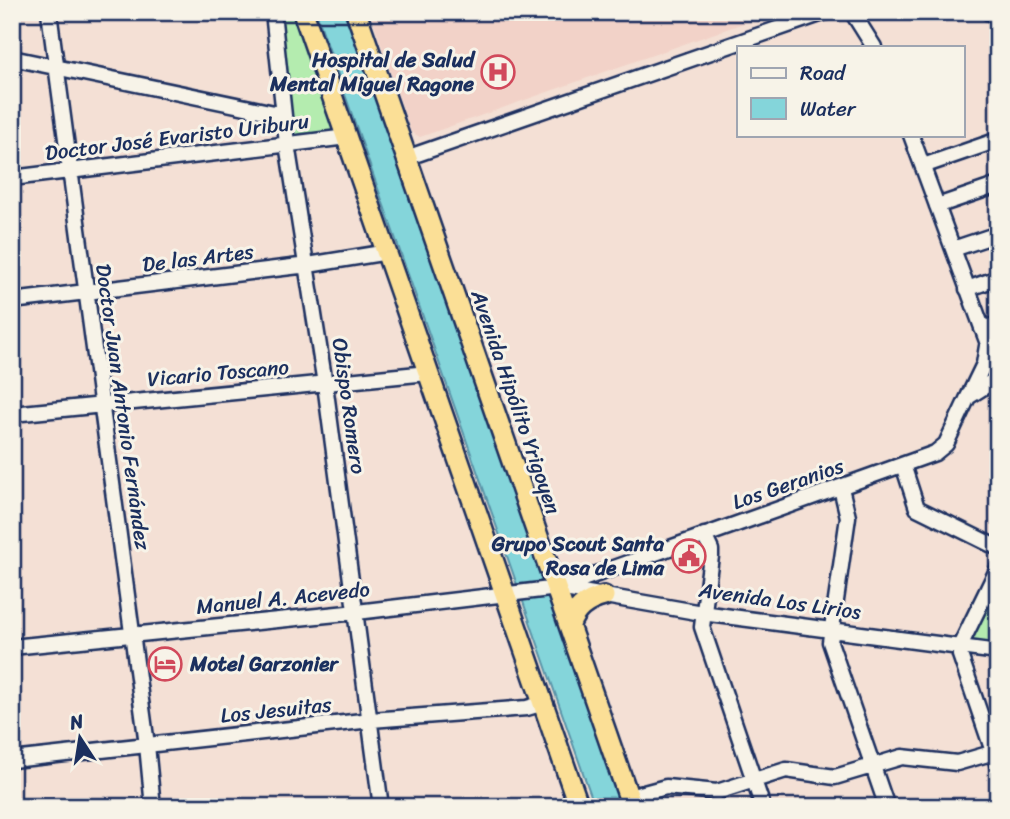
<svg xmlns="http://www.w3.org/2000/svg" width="1010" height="819" font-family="Sriracha,sans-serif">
<rect width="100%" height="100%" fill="#f4e0d5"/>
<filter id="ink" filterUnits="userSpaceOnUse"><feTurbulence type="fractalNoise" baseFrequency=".0143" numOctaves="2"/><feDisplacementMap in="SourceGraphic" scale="14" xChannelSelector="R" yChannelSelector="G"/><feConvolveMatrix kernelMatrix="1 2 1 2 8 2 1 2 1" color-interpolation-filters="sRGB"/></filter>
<g filter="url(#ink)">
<path fill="#f2d2c8" d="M 370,12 L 775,12 L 420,137 L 411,132 Z"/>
<path fill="#b4ecaf" stroke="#688e86" stroke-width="2" d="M 279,12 L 295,12 L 337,126 L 331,133 L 291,139 Z
M 998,579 L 998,646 L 971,642 L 969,638 Z"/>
<path fill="#84d5da" stroke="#5a93a8" stroke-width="2" d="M 316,12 L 346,12 L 621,807 L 595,807 Z"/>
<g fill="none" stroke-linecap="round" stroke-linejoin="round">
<defs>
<path id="minor" d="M 49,12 L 147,745 L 153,807
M 273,12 L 287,144 L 325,384 L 381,807
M 852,12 L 874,47
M 988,12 L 998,17
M 12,58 L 284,115
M 911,135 L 998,371
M 406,158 L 826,12
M 923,166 L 998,140
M 12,178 L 347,137
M 937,206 L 998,185
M 953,249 L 998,234
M 967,289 L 998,278
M 12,301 L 308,265 L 388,252
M 982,329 L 998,324
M 969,395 L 984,364 L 987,346
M 12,414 L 428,373
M 903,465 L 917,508 L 998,548
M 841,488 L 848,517 L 830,642 L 887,807
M 704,535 L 711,550 L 711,556 L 702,627 L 763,807
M 998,568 L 962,642 L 960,655 L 998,766
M 559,588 L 702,613 L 998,652
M 12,647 L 357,612 L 558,588 L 935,453 L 946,444 L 968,397 L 998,378
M 12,760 L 371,720 L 527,708 L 544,703
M 629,797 L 666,787 L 717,792 L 786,770 L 835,777 L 902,757 L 957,763 L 988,754 L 998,754"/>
<path id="highway" d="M 303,12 L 579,807
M 356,12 L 632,807
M 570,625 C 575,608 588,600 604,596"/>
</defs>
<use href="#minor" stroke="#1b2f5e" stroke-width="19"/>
<use href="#highway" stroke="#1b2f5e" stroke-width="24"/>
<use href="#minor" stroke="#f7f3e8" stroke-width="14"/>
<use href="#highway" stroke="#fbdf96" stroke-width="19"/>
</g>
</g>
<defs>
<symbol id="hospital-ring" viewBox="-11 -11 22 22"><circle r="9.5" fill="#f7f3e8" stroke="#d1495b" stroke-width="1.5"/><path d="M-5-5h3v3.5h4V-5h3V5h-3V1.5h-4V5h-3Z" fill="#d1495b"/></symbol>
<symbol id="civic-ring" viewBox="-11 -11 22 22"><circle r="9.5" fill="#f7f3e8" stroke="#d1495b" stroke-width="1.5"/><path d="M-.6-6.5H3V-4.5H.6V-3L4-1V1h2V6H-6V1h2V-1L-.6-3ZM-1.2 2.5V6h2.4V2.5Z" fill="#d1495b"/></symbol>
<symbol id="hotel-ring" viewBox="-11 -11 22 22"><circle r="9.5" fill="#f7f3e8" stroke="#d1495b" stroke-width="1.5"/><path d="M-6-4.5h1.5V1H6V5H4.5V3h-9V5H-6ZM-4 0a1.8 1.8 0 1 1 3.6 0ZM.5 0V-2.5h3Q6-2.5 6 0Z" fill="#d1495b"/></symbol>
</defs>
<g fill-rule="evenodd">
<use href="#hospital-ring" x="479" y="53" width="38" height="38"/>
<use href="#civic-ring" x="670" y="537" width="38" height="38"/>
<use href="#hotel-ring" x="146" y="645" width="38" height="38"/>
</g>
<g text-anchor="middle" stroke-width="6" stroke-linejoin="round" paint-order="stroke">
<g font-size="21" font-weight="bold" fill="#1b2f5e" stroke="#f7f3e8" text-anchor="end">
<text x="474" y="67">Hospital de Salud<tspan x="474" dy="24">Mental Miguel Ragone</tspan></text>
<text x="664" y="551">Grupo Scout Santa<tspan x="664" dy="24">Rosa de Lima</tspan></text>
<text x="190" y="671" text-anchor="start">Motel Garzonier</text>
</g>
<g font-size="21" fill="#1b2f5e" stroke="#f7f3e8">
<text transform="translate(177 137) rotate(-7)" y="7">Doctor José Evaristo Uriburu</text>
<text transform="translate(198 258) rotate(-7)" y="7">De las Artes</text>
<text transform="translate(218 373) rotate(-5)" y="7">Vicario Toscano</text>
<text transform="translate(516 402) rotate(71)" y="7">Avenida Hipólito Yrigoyen</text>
<text transform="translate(349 406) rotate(82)" y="7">Obispo Romero</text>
<text transform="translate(123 407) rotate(82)" y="7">Doctor Juan Antonio Fernández</text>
<text transform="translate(788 484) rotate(-19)" y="7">Los Geranios</text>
<text transform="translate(283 598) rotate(-6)" y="7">Manuel A. Acevedo</text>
<text transform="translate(780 601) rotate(8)" y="7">Avenida Los Lirios</text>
<text transform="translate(276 710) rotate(-6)" y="7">Los Jesuitas</text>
</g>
</g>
<rect width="1010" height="819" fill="none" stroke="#f7f3e8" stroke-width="42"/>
<rect x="21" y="21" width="968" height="777" fill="none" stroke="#1b2f5e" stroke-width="2.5" filter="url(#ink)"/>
<rect x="737" y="46" width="228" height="91" fill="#f7f3e8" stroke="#9fa5b1" stroke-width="2"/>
<rect x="751" y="68" width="35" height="10" fill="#f7f3e8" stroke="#9fa5b1" stroke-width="2"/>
<text x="800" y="80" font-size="21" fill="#1b2f5e">Road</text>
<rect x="751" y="98" width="35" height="21" fill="#84d5da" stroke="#9fa5b1" stroke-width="2"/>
<text x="800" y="116" font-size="21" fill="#1b2f5e">Water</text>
<g transform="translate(80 738) rotate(348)" stroke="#f7f3e8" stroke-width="5" paint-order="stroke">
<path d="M0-5L12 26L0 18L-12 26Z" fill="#1b2f5e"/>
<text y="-10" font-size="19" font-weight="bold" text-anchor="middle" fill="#1b2f5e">N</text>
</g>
</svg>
